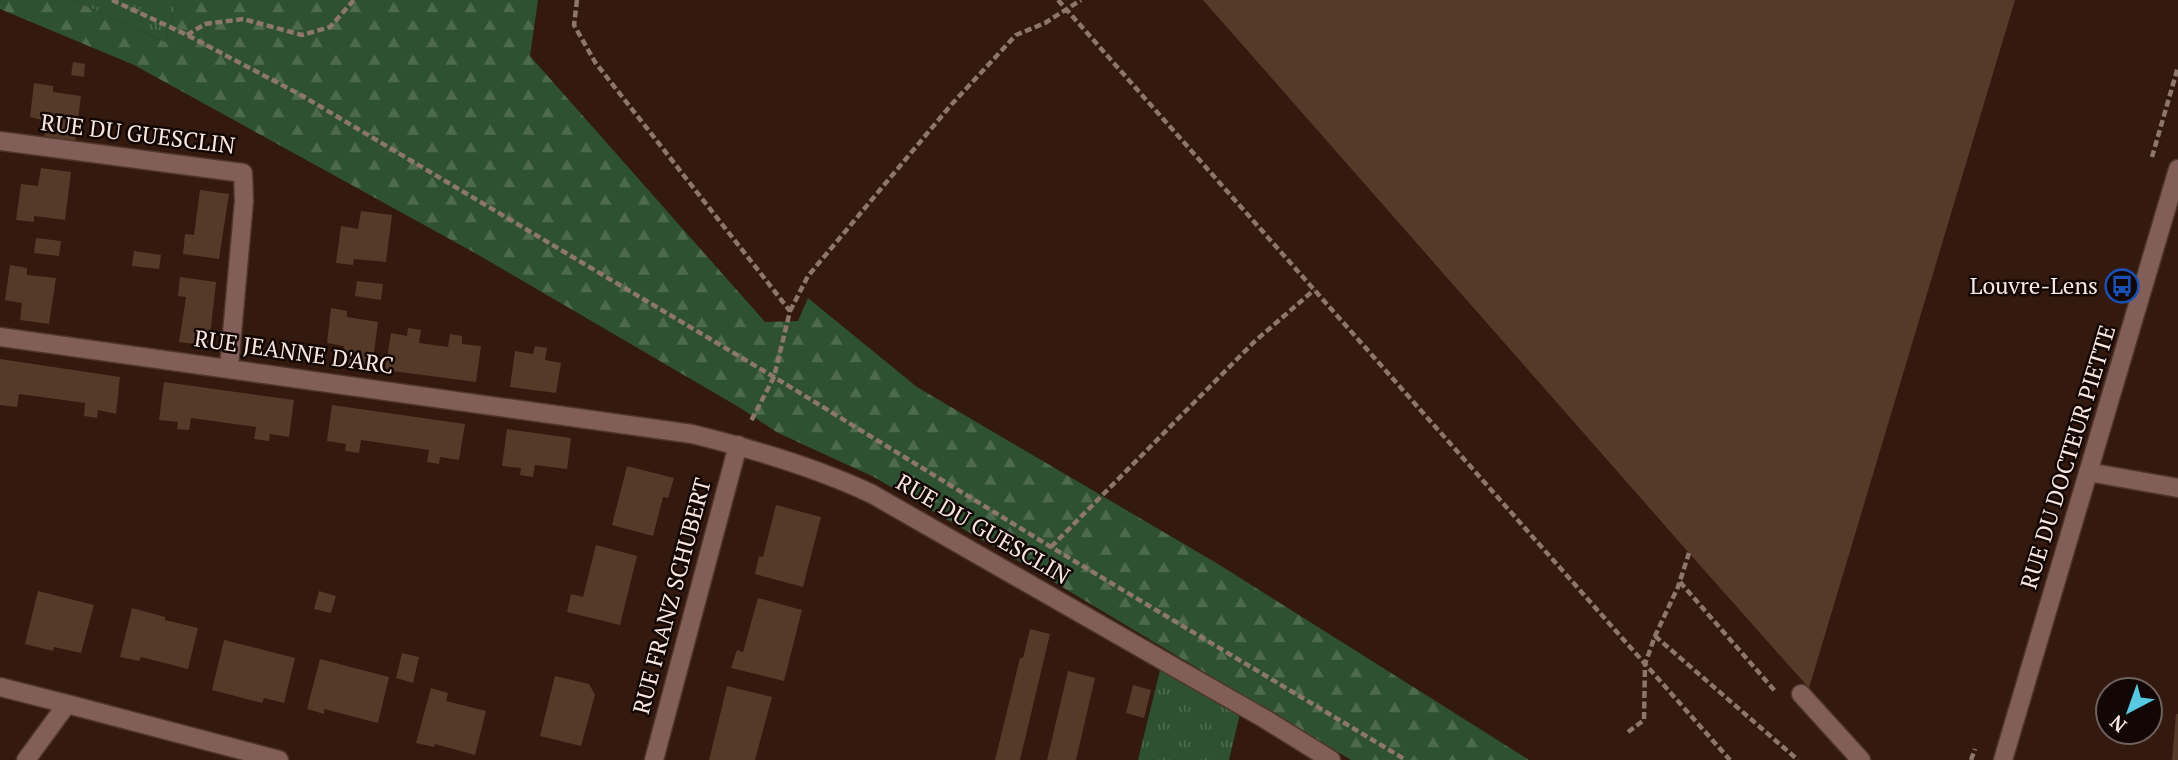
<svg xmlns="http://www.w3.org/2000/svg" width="2178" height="760" font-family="'PT Serif',serif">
<defs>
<pattern id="grass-tufts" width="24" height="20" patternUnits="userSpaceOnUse" patternTransform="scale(1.75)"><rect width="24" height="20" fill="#2e5131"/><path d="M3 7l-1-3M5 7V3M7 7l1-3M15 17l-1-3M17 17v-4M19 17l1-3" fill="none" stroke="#4d6a4e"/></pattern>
<pattern id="forest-firs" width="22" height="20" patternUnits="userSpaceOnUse" patternTransform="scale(1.75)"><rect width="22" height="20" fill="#2e5131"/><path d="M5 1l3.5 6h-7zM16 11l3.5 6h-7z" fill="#4d6a4e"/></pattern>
</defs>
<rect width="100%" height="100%" fill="#33190e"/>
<path fill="url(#grass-tufts)" d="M 73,0 L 177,0 L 165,42 Z
M 1161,666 L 1240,714 L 1229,760 L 1138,760 Z"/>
<path fill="url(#forest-firs)" d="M 0,0 L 73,0 L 165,42 L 177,0 L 538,0 L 530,56 L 765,322 L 798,321 L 808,298 L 917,387 L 1218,564 L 1529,760 L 1351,760 L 1032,569 L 874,477 L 778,433 L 742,409 L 475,253 L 134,65 L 0,9 Z"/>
<path fill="#553a2a" d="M 1203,0 L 2015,0 L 1809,688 L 1689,553 Z
M 73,62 L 85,64 L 84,77 L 71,75 Z
M 34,83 L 53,86 L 53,92 L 81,96 L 75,143 L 44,139 L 47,121 L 30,117 Z
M 41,168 L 71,172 L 65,220 L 34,216 L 34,222 L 16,220 L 21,184 L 38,186 Z
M 200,190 L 229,194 L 219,259 L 183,254 L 185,234 L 194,235 Z
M 361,211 L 392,215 L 386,262 L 354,259 L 353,265 L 336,263 L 341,226 L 358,229 Z
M 36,238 L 61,241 L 59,256 L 34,253 Z
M 134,251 L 161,255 L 159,269 L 132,266 Z
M 10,265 L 27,268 L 27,275 L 56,278 L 49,324 L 20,320 L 22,303 L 5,300 Z
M 180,277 L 216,282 L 209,346 L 179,342 L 186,297 L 178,296 Z
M 357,281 L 383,284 L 381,300 L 355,296 Z
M 331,308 L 347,311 L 347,317 L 378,322 L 372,368 L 341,364 L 344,346 L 327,343 Z
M 408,328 L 421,330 L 419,343 L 448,347 L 450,334 L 462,336 L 462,344 L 481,346 L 476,382 L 385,370 L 391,333 L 407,336 Z
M 535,346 L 547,348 L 545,360 L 561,363 L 556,393 L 510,387 L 515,351 L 533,354 Z
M 0,359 L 120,377 L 116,414 L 98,410 L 97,418 L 84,416 L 85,403 L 19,394 L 17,407 L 0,405 Z
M 164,382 L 294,400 L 289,437 L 270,434 L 269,441 L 254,439 L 256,427 L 191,418 L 189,430 L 177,429 L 178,422 L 159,420 Z
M 332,405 L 465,424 L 459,460 L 440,457 L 439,464 L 427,462 L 429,450 L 361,440 L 359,453 L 345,451 L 346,444 L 327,441 Z
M 507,429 L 571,438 L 567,469 L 535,465 L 533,477 L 520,475 L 521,468 L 502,466 Z
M 627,466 L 674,478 L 668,498 L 663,497 L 653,536 L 612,525 Z
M 776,505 L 821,517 L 803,587 L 755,574 L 759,556 L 763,557 Z
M 596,545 L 637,556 L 620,625 L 567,612 L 571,594 L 583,597 Z
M 38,591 L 94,605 L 81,653 L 54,647 L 53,651 L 25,644 Z
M 319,591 L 336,596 L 331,613 L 314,609 Z
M 758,598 L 802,610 L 784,681 L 731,668 L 737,650 L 743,652 Z
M 132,608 L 165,617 L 165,620 L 198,628 L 188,669 L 141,657 L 139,661 L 120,657 Z
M 1030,629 L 1050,634 L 1020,760 L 995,760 L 1020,658 L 1023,658 Z
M 224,640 L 295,658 L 284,703 L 264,698 L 262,703 L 212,690 Z
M 402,653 L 419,657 L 413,683 L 396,678 Z
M 320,659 L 389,677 L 378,723 L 324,709 L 324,714 L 307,709 Z
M 1068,671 L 1095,678 L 1076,760 L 1047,760 Z
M 555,676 L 589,684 L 595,695 L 581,746 L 540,736 Z
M 1133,685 L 1151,690 L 1144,718 L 1126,713 Z
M 727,686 L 772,697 L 755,760 L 709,760 Z
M 431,688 L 448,693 L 446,701 L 486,711 L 475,755 L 435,744 L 434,747 L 416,743 Z
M 2176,714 L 2178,714 L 2178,760 L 2172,760 Z"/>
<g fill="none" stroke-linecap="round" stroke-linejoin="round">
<defs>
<path id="minor" d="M 0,141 L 243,173 L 244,201 L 229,367
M 0,337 L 692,434 C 753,449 815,467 872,494 L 1265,719 L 1331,760
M 2088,472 L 2178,488
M 0,687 L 67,704
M 1801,694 L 1861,760
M 26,760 L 67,704 L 279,760
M 654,760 L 738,445
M 2003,760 L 2178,169"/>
</defs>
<use href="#minor" stroke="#4f362b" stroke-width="21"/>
<path stroke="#8d776d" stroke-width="4.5" stroke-dasharray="7 3.5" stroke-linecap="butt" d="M 112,0 L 187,35 L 301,95 L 774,377 L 1051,547 L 1406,760
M 577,0 L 574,25 L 595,62 L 790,311 L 774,377 L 750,423
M 1058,0 L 1730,760
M 187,35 L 205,24 L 243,19 L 302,35 L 330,27 L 354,0
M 2152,157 L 2178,67
M 790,311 L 808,276 L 951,105 L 1016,35 L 1045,23 L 1081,0
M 1051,547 L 1254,342 L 1314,290
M 1680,582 L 1775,691
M 1655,636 L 1798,760
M 1628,732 L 1644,720 L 1645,664 L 1655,636 L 1678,587 L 1689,553
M 1971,760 L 1975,749"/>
<use href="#minor" stroke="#815e58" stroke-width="18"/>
</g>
<defs>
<symbol id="bus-ring" viewBox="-11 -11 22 22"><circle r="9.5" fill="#120704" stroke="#1a4fb4" stroke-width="1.5"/><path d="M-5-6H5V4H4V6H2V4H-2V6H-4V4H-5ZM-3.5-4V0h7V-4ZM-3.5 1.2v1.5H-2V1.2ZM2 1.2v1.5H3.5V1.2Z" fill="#1a4fb4"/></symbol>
</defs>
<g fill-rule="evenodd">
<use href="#bus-ring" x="2103" y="267" width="38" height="38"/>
</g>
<g text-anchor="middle" stroke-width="5" stroke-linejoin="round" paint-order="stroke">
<g font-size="23" fill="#f9e6df" stroke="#120704">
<text transform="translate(138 134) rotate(7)" y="8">RUE DU GUESCLIN</text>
<text transform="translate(294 352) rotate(8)" y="8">RUE JEANNE D'ARC</text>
<text transform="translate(2068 457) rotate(-73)" y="8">RUE DU DOCTEUR PIETTE</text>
<text transform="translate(983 529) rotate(30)" y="8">RUE DU GUESCLIN</text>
<text transform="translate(672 596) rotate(-75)" y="8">RUE FRANZ SCHUBERT</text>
</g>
<g font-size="23" fill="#f9e6df" stroke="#120704" text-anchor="end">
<text x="2098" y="294">Louvre-Lens</text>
</g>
</g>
<g transform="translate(2129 711) rotate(221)"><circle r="33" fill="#120704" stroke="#6e605c" stroke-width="2"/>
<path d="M0-5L12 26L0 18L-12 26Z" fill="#57c9e2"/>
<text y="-10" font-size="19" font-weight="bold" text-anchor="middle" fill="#f9e6df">N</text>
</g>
</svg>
